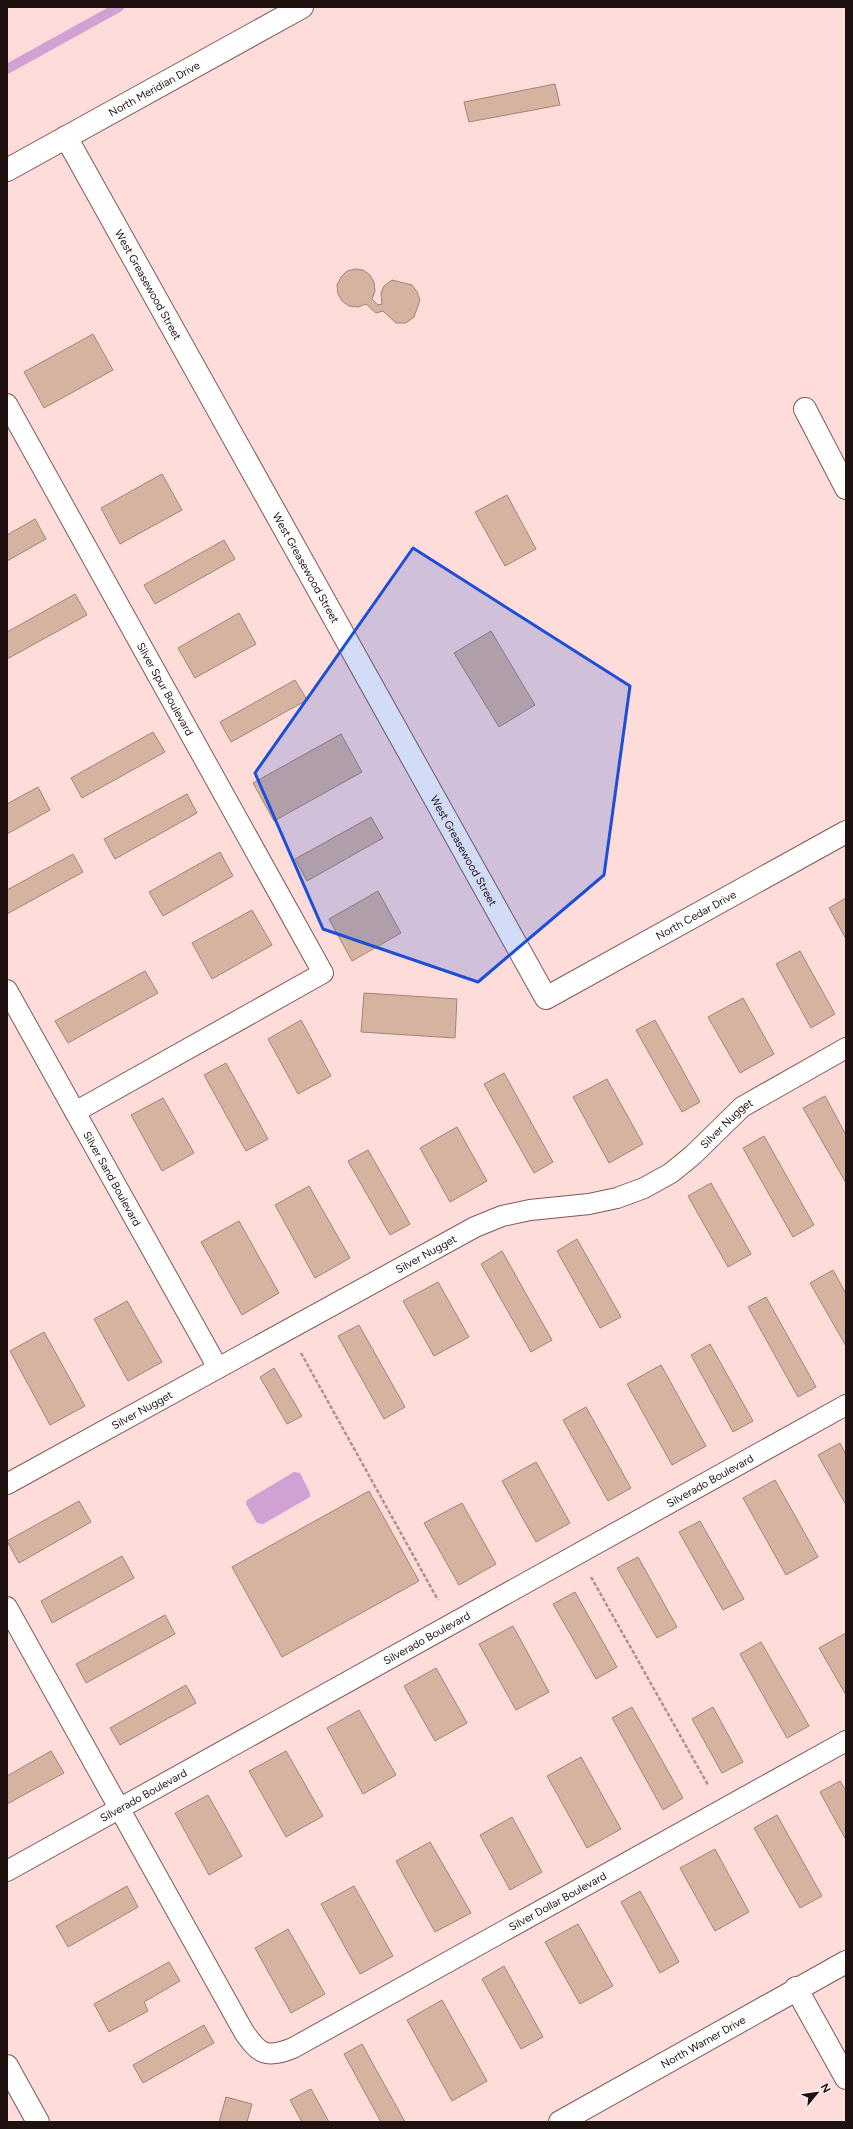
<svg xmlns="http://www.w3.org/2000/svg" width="853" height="2129" font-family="Figtree,sans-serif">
<rect width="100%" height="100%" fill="#fedcda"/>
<path fill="#d1a1d3" d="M 294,1472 L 300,1473 L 310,1493 L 310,1497 L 263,1524 L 257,1523 L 246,1504 L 247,1500 Z"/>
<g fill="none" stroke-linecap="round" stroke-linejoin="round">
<path stroke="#d1a1d3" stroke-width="10" d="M 7,69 L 119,7"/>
</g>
<path fill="#d5b3a0" stroke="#a38472" d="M 555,84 L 560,105 L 469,122 L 464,102 Z
M 355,269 L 363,270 L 370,275 L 374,282 L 375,291 L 372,299 L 378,305 L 382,304 L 381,293 L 384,286 L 392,280 L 412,285 L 417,292 L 420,300 L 414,317 L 406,323 L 396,323 L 383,311 L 376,313 L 366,304 L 358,307 L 349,306 L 342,301 L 338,294 L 337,285 L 341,277 L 347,271 Z
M 93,334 L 113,370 L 44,408 L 24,372 Z
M 162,474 L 182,510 L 120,544 L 101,508 Z
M 507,495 L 536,549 L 505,566 L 475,512 Z
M 35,519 L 46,539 L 7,561 L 7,535 Z
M 224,540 L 235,559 L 155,604 L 144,585 Z
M 75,594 L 87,615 L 7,659 L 7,632 Z
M 239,613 L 256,644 L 195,678 L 178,648 Z
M 491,631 L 535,705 L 499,727 L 454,653 Z
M 295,680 L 307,700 L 231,742 L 220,722 Z
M 153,732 L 165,752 L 82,798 L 71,778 Z
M 341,734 L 362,772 L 274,821 L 253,783 Z
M 38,787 L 50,810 L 7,834 L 7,804 Z
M 187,794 L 197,813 L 115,859 L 104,839 Z
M 371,817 L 383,838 L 307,881 L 295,859 Z
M 220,852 L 233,876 L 163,916 L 149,892 Z
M 73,854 L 83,872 L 7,914 L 7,890 Z
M 378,891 L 401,933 L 352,961 L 329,919 Z
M 846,898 L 846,939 L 829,908 Z
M 252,910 L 272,945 L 212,979 L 192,943 Z
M 800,951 L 835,1014 L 811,1028 L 776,964 Z
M 145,971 L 158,993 L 68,1043 L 55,1021 Z
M 364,993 L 457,999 L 455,1038 L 361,1032 Z
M 743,998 L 774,1054 L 740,1073 L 708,1017 Z
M 301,1020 L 331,1076 L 298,1094 L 268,1039 Z
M 655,1020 L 700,1102 L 682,1112 L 636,1030 Z
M 226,1063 L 268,1139 L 246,1151 L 204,1075 Z
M 504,1073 L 553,1162 L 534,1173 L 484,1084 Z
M 607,1079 L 643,1144 L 609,1163 L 573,1097 Z
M 825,1096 L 846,1135 L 846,1183 L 803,1108 Z
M 163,1098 L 194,1153 L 162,1171 L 131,1115 Z
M 457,1127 L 487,1181 L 450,1202 L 420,1148 Z
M 764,1136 L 814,1225 L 793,1237 L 743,1148 Z
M 368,1150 L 410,1224 L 390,1235 L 348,1161 Z
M 711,1183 L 751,1254 L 728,1267 L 688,1196 Z
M 309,1186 L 350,1258 L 315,1278 L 275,1205 Z
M 239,1221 L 279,1293 L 242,1315 L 201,1242 Z
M 577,1239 L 621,1317 L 600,1328 L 557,1251 Z
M 502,1251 L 552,1340 L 531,1352 L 481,1264 Z
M 833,1270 L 846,1294 L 846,1346 L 810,1283 Z
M 438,1282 L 469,1337 L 434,1356 L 403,1301 Z
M 766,1297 L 816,1387 L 798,1397 L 748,1307 Z
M 127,1301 L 162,1362 L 128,1381 L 94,1319 Z
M 359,1325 L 405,1407 L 384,1419 L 338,1336 Z
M 44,1332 L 85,1406 L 50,1425 L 10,1351 Z
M 710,1344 L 753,1421 L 733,1432 L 691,1355 Z
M 661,1365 L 706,1446 L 672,1465 L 627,1384 Z
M 274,1368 L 302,1416 L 287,1424 L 260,1377 Z
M 586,1407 L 631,1488 L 608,1501 L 563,1420 Z
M 840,1443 L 846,1455 L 846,1505 L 818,1455 Z
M 536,1462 L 570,1523 L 536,1542 L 502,1481 Z
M 775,1480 L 818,1557 L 786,1575 L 743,1498 Z
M 369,1491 L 419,1581 L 282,1657 L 232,1567 Z
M 79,1501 L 91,1522 L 19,1563 L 7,1541 Z
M 462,1503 L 496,1564 L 459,1585 L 424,1523 Z
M 700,1521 L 744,1599 L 723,1610 L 679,1532 Z
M 122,1556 L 134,1578 L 52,1623 L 41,1601 Z
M 638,1557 L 677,1627 L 657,1638 L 617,1568 Z
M 575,1592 L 617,1667 L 596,1679 L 553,1604 Z
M 165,1615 L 175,1634 L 86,1683 L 76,1664 Z
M 513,1626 L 549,1692 L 516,1710 L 479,1644 Z
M 846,1633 L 846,1695 L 819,1648 Z
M 761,1642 L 809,1726 L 787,1738 L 740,1654 Z
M 436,1668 L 467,1723 L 435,1741 L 404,1686 Z
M 186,1685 L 196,1703 L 120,1745 L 110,1728 Z
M 632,1707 L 683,1798 L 663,1810 L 612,1718 Z
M 713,1707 L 743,1762 L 722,1773 L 692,1719 Z
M 359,1710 L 396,1775 L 363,1794 L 327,1728 Z
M 51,1751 L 64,1773 L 7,1804 L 7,1776 Z
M 286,1751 L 323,1816 L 286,1837 L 249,1771 Z
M 581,1757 L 621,1829 L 587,1848 L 547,1776 Z
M 840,1781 L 846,1791 L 846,1840 L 820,1792 Z
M 208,1795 L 242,1856 L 209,1875 L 175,1813 Z
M 777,1815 L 822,1896 L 800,1908 L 754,1828 Z
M 512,1817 L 542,1872 L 510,1890 L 480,1835 Z
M 430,1842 L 471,1913 L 435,1932 L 396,1861 Z
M 715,1849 L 749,1912 L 715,1931 L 680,1868 Z
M 127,1886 L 138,1907 L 68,1947 L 56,1926 Z
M 354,1886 L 393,1956 L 360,1974 L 321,1904 Z
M 640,1891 L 679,1962 L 660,1973 L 621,1902 Z
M 578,1924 L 613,1986 L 580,2004 L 545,1942 Z
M 288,1929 L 325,1994 L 291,2013 L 255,1948 Z
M 169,1962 L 180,1981 L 144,2002 L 148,2011 L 109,2032 L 94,2004 Z
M 504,1966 L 543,2037 L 521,2049 L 482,1979 Z
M 442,2000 L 487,2081 L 452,2101 L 407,2020 Z
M 204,2025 L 214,2043 L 143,2083 L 133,2065 Z
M 362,2044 L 405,2122 L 381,2122 L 344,2054 Z
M 311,2089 L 329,2122 L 302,2122 L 290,2100 Z
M 226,2097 L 252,2104 L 247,2122 L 219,2122 Z"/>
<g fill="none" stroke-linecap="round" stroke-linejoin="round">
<defs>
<g id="lane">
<path id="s1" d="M 7,404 L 323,973 L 75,1112"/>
<path id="s2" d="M 7,990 L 218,1368"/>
<path id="s3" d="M 7,1484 L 475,1227 L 502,1216 L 530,1210 L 589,1204 L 617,1198 L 644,1188 L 671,1173 L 693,1155 L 742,1107 L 846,1048"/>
<path id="s4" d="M 7,1607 L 244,2032 C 259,2054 266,2059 293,2048 L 846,1741"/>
<path id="s5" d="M 7,1871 L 846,1405"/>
</g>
<g id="street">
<path id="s6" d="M 66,137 L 546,998 L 846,832"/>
<path d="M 805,409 L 846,488"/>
<path d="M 796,1988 L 846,2078"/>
<path id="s7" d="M 560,2122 L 846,1962"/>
</g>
<g id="secondary">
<path id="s8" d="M 7,170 L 302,7"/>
<path d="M 7,2066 L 38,2122"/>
</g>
</defs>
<use href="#lane" stroke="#7d5a58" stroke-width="22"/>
<use href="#street" stroke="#7d5a58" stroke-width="24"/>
<use href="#secondary" stroke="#7d5a58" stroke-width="24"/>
<path stroke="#ac9190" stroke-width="2.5" stroke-dasharray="4 2" stroke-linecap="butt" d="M 301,1353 L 438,1600
M 591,1577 L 708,1785"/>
<use href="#lane" stroke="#fff" stroke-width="20"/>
<use href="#street" stroke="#fff" stroke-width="22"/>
<use href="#secondary" stroke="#fff" stroke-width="22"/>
</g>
<path fill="#1d4ed8" fill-opacity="0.2" stroke="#1d4ed8" stroke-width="3" stroke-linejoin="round" d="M 413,548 L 630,686 L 604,875 L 478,982 L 323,929 L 255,773 Z"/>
<g text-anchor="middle" stroke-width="3" stroke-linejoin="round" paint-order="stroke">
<g font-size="11" fill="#1f1110" stroke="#ffeeed">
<text dy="4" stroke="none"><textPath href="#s8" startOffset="168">North Meridian Drive</textPath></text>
<text dy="4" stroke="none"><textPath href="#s6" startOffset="169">West Greasewood Street</textPath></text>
<text dy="4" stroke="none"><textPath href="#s6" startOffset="493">West Greasewood Street</textPath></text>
<text dy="4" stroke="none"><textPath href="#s1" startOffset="326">Silver Spur Boulevard</textPath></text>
<text dy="4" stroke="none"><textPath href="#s6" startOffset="817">West Greasewood Street</textPath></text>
<text dy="4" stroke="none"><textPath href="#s6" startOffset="1157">North Cedar Drive</textPath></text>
<text dy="4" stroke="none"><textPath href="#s3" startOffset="814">Silver Nugget</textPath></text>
<text dy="4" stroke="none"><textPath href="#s2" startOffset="216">Silver Sand Boulevard</textPath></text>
<text dy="4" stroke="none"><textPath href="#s3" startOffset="478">Silver Nugget</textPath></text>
<text dy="4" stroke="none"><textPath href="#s3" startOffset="154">Silver Nugget</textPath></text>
<text dy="4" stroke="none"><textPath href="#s5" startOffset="804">Silverado Boulevard</textPath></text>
<text dy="4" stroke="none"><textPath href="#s5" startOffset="480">Silverado Boulevard</textPath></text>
<text dy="4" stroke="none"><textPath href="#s5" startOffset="156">Silverado Boulevard</textPath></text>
<text dy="4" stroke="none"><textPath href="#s4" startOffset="848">Silver Dollar Boulevard</textPath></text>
<text dy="4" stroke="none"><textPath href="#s7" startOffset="164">North Warner Drive</textPath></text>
</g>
</g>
<rect width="853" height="2129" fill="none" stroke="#1f1110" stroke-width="16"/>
<g transform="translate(817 2093) rotate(61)" stroke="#ffeeed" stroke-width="3" paint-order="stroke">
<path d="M0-3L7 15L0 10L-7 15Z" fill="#1f1110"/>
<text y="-6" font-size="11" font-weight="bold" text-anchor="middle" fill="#1f1110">N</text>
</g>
</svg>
